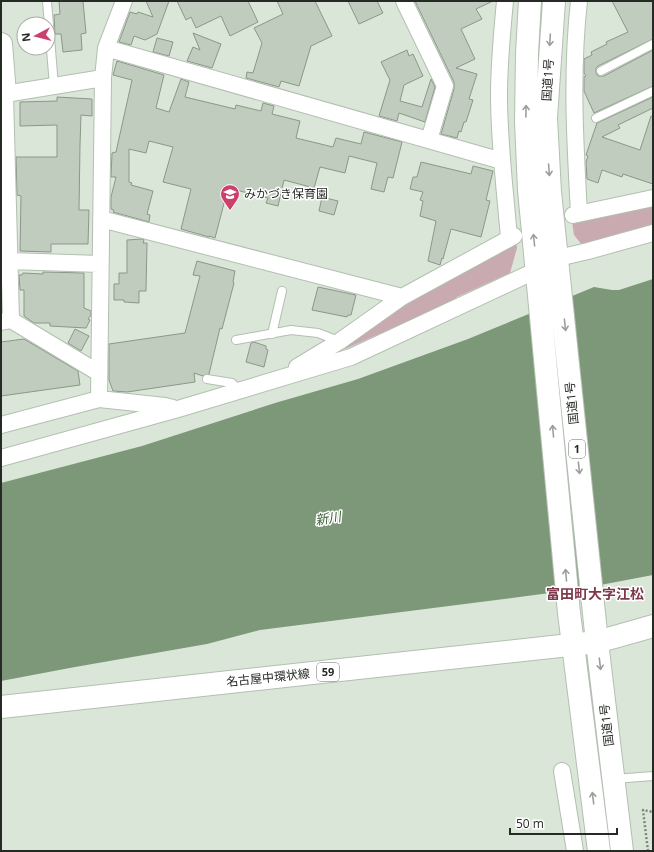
<svg xmlns="http://www.w3.org/2000/svg" width="654" height="852" font-family="'Open Sans','Noto Sans JP',sans-serif">
<rect width="100%" height="100%" fill="#dae7d8"/>
<path fill="#c8aab0" d="M 653,203 L 653,227 L 641,230 L 623,232 L 582,245 L 574,235 L 572,221 Z
M 516,239 L 517,248 L 510,273 L 457,297 L 452,302 L 345,349 L 342,343 L 406,300 Z"/>
<path fill="#7d9779" d="M 653,279 L 653,575 L 579,589 L 512,598 L 260,630 L 207,644 L 75,667 L 1,681 L 1,483 L 142,446 L 275,403 L 358,379 L 468,339 L 594,287 L 612,290 L 619,290 Z"/>
<path fill="#c0cdbe" stroke="#8b9789" d="M 59,1 L 83,1 L 86,33 L 81,34 L 82,50 L 63,52 L 61,34 L 55,34 L 54,15 L 60,14 Z
M 146,1 L 169,1 L 157,34 L 145,40 L 134,36 L 131,45 L 119,42 L 130,12 L 137,14 L 138,12 L 153,17 Z
M 177,1 L 248,1 L 258,22 L 230,36 L 221,16 L 196,28 L 191,17 L 186,20 Z
M 277,1 L 315,1 L 332,36 L 311,46 L 299,86 L 281,81 L 279,87 L 246,78 L 247,72 L 253,73 L 262,43 L 254,28 L 283,14 Z
M 348,1 L 377,1 L 383,13 L 359,24 Z
M 415,1 L 493,1 L 476,9 L 482,19 L 461,29 L 475,59 L 456,68 L 477,74 L 469,99 L 473,100 L 466,122 L 464,122 L 461,132 L 459,131 L 457,138 L 441,134 L 454,89 L 454,82 Z
M 612,1 L 653,1 L 653,39 L 598,66 L 596,68 L 596,73 L 598,76 L 604,76 L 653,50 L 653,86 L 594,113 L 584,91 L 584,77 L 586,76 L 584,73 L 584,59 L 592,55 L 591,52 L 607,44 L 606,42 L 628,32 Z
M 193,33 L 221,44 L 212,68 L 187,61 L 193,47 L 200,50 Z
M 157,38 L 173,42 L 169,56 L 153,52 Z
M 407,50 L 409,56 L 413,54 L 423,76 L 404,85 L 400,101 L 422,107 L 431,79 L 435,87 L 425,122 L 399,113 L 397,121 L 379,116 L 390,80 L 381,62 Z
M 117,61 L 164,75 L 156,108 L 169,112 L 181,79 L 189,82 L 185,97 L 235,109 L 236,105 L 261,111 L 263,103 L 274,106 L 272,114 L 300,121 L 296,138 L 333,147 L 336,138 L 361,144 L 364,132 L 402,142 L 393,178 L 388,177 L 384,192 L 371,189 L 377,163 L 349,156 L 345,173 L 320,167 L 314,188 L 284,180 L 278,206 L 266,203 L 268,198 L 228,188 L 215,238 L 209,236 L 209,237 L 181,229 L 191,189 L 163,182 L 173,147 L 149,141 L 146,153 L 129,149 L 129,182 L 132,183 L 131,185 L 153,191 L 147,214 L 150,215 L 149,222 L 113,212 L 114,210 L 111,209 L 111,197 L 116,177 L 111,177 L 112,153 L 116,152 L 132,80 L 113,75 Z
M 57,97 L 92,99 L 92,116 L 81,115 L 80,145 L 79,210 L 89,210 L 88,244 L 51,244 L 51,252 L 20,251 L 21,196 L 17,195 L 16,157 L 57,157 L 57,125 L 20,126 L 20,102 L 57,101 Z
M 653,97 L 653,108 L 618,125 L 620,128 L 602,137 L 640,150 L 651,116 L 653,117 L 653,184 L 623,174 L 622,177 L 602,170 L 598,183 L 587,179 L 586,162 L 588,156 L 586,155 L 597,123 Z
M 421,162 L 471,174 L 473,166 L 493,171 L 486,200 L 490,201 L 481,237 L 451,229 L 443,259 L 442,258 L 440,265 L 428,261 L 436,221 L 420,216 L 423,201 L 420,200 L 423,192 L 410,189 L 413,177 L 417,177 Z
M 322,197 L 338,201 L 334,215 L 319,211 Z
M 142,239 L 144,240 L 143,243 L 147,243 L 146,291 L 139,291 L 139,303 L 124,302 L 124,300 L 114,300 L 114,284 L 119,284 L 119,273 L 127,273 L 127,240 Z
M 197,261 L 235,271 L 233,282 L 234,283 L 222,329 L 220,328 L 209,374 L 203,376 L 194,373 L 195,382 L 127,392 L 113,391 L 109,380 L 109,344 L 185,333 L 200,276 L 193,275 Z
M 43,272 L 84,273 L 84,308 L 91,311 L 91,315 L 88,319 L 90,320 L 86,328 L 50,326 L 50,323 L 34,323 L 24,316 L 24,290 L 20,290 L 19,275 L 22,275 L 23,273 L 43,274 Z
M 318,287 L 356,295 L 351,315 L 348,315 L 347,317 L 312,310 Z
M 75,329 L 89,336 L 81,351 L 68,343 Z
M 24,339 L 78,371 L 80,385 L 1,396 L 1,342 Z
M 254,342 L 266,346 L 266,349 L 268,350 L 264,367 L 246,362 L 251,343 Z"/>
<g fill="none" stroke-linecap="round" stroke-linejoin="round">
<defs>
<path id="lane" d="M 47,1 L 54,86
M 601,71 L 653,44
M 596,118 L 653,91
M 272,334 L 282,291
M 236,340 L 291,330 L 318,333 L 339,341
M 207,379 L 232,383 L 240,391
M 614,779 L 653,776"/>
<path id="street" d="M 404,1 L 445,86 L 429,140
M 505,1 C 502,32 499,64 499,95 C 499,143 505,190 509,238
M 106,48 L 502,161
M 579,213 C 575,142 571,72 579,1
M 573,215 L 653,198
M 101,219 L 402,297
M 10,261 L 100,264
M 11,320 L 99,373
M 1,322 L 11,320 L 5,94 L 103,78
M 297,367 L 340,341 L 402,297 L 514,236
M 99,399 L 165,406 L 173,408
M 1,425 L 99,399 L 103,78 L 106,48 L 124,1
M 1,458 L 178,409 L 351,357 L 537,270 L 558,258 L 588,251 L 653,233
M 562,771 L 575,851"/>
<path id="secondary" d="M 1,44 L 5,94 L 1,95"/>
<path id="primary" d="M 1,707 L 597,642 L 653,626"/>
<path id="highway" d="M 530,1 L 527,53 L 526,122 L 529,190 L 569,613 L 599,851
M 554,1 L 546,118 L 550,192 L 597,642 L 622,851"/>
</defs>
<use href="#lane" stroke="#b3bfb1" stroke-width="10"/>
<use href="#street" stroke="#b3bfb1" stroke-width="18"/>
<use href="#secondary" stroke="#b3bfb1" stroke-width="24"/>
<use href="#primary" stroke="#b3bfb1" stroke-width="24"/>
<use href="#highway" stroke="#b3bfb1" stroke-width="24"/>
<path stroke="#7e877d" stroke-width="2.5" stroke-dasharray="2 2" stroke-linecap="butt" d="M 648,851 L 643,810 L 653,812"/>
<use href="#lane" stroke="#fff" stroke-width="8"/>
<use href="#street" stroke="#fff" stroke-width="16"/>
<use href="#secondary" stroke="#fff" stroke-width="22"/>
<use href="#primary" stroke="#fff" stroke-width="22"/>
<use href="#highway" stroke="#fff" stroke-width="22"/>
</g>
<defs><path id="oneway-shaft" d="M-6 0H5M1.5-3L5.5 0L1.5 3" fill="none" stroke-width="1.6" stroke-linecap="round" stroke-linejoin="round"/></defs>
<g stroke="#9d9f9d">
<use href="#oneway-shaft" transform="translate(550 40) rotate(93)"/>
<use href="#oneway-shaft" transform="translate(526 111) rotate(-89)"/>
<use href="#oneway-shaft" transform="translate(549 170) rotate(86)"/>
<use href="#oneway-shaft" transform="translate(534 240) rotate(-96)"/>
<use href="#oneway-shaft" transform="translate(565 325) rotate(84)"/>
<use href="#oneway-shaft" transform="translate(553 431) rotate(-95)"/>
<use href="#oneway-shaft" transform="translate(579 468) rotate(84)"/>
<use href="#oneway-shaft" transform="translate(566 575) rotate(-95)"/>
<use href="#oneway-shaft" transform="translate(600 664) rotate(83)"/>
<use href="#oneway-shaft" transform="translate(593 798) rotate(-97)"/>
</g>
<defs>
<symbol id="school-pin" viewBox="-11 -11 22 30"><path d="M0 17L-7.5 6A9.5 9.5 0 1 1 7.5 6Z" fill="#cd406e" stroke="#fff"/><path d="M0-5L7-2L0 1L-7-2ZM-4 1L0 2.5L4 1V4Q0 6-4 4Z" fill="#fff"/></symbol>
</defs>
<g fill-rule="evenodd">
<use href="#school-pin" x="219" y="183" width="22" height="30"/>
</g>
<g text-anchor="middle" stroke-width="3" stroke-linejoin="round" paint-order="stroke">
<g fill="#fff" stroke="#676a66" stroke-width="1">
<rect x="569" y="440" width="16" height="18" rx="3"/>
<rect x="317" y="663" width="22" height="18" rx="3"/>
</g>
<g font-size="11" font-weight="bold" fill="#262a25">
<text x="577" y="453">1</text>
<text x="328" y="676">59</text>
</g>
<g font-size="12" fill="#262a25" stroke="#fff">
<text transform="translate(548 80) rotate(-87)" y="4">国道1号</text>
<text transform="translate(572 403) rotate(-96)" y="4">国道1号</text>
<text transform="translate(268 678) rotate(-6)" y="4">名古屋中環状線</text>
<text transform="translate(607 725) rotate(-97)" y="4">国道1号</text>
</g>
<g font-size="12" fill="#262a25" stroke="#fff" text-anchor="start">
<text x="244" y="198">みかづき保育園</text>
</g>
<g font-size="13" font-style="italic" fill="#365e31" stroke="#fff">
<text transform="translate(328 518) rotate(-9)" y="5">新川</text>
</g>
<g font-size="14" font-weight="bold" fill="#7e374b" stroke="#fff">
<text x="595" y="599">富田町大字江松</text>
</g>
</g>
<rect width="654" height="852" fill="none" stroke="#262a25" stroke-width="4"/>
<g transform="translate(36 36) rotate(263)"><circle r="19" fill="#ffffff" stroke="#a8aaa8"/>
<path d="M0-3L7 15L0 10L-7 15Z" fill="#cd406e"/>
<text y="-6" font-size="11" font-weight="bold" text-anchor="middle" fill="#262a25">N</text>
</g>
<path d="M510 828v6h107v-6" fill="none" stroke="#262a25" stroke-width="2"/>
<text x="516" y="828" font-size="12" fill="#262a25" stroke="#ffffff" stroke-width="3" paint-order="stroke">50 m</text>
</svg>
